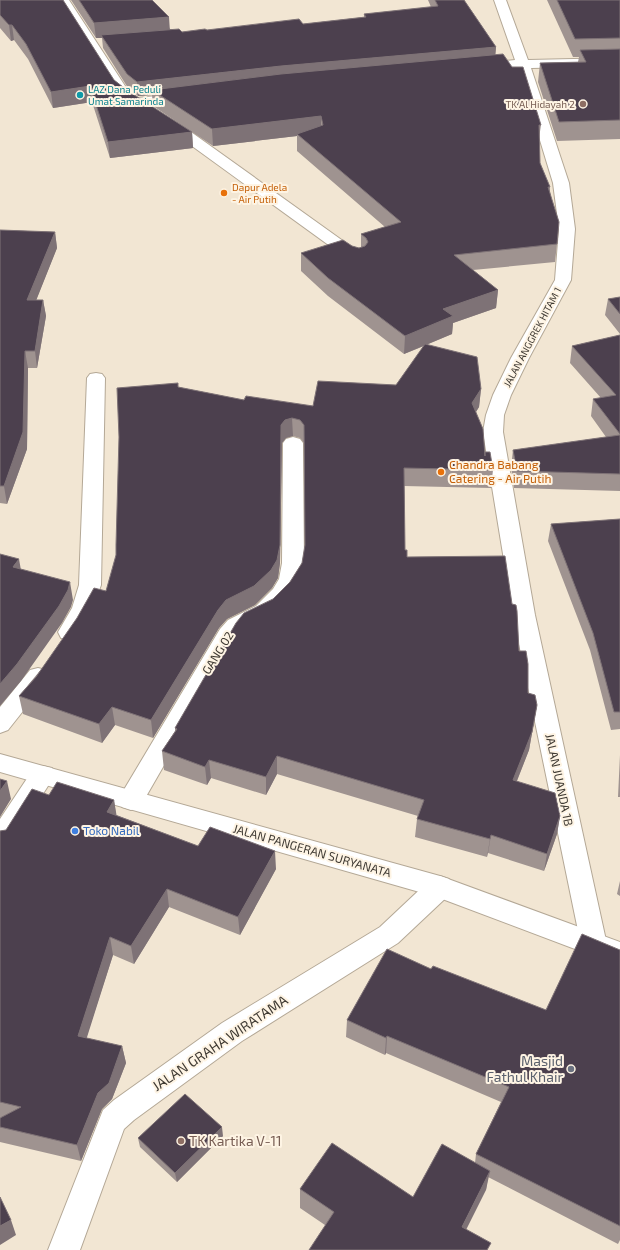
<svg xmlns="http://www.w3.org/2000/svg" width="620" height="1250" viewBox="0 0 620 1250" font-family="'Exo 2',sans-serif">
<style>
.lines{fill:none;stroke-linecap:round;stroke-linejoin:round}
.street-casing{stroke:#b4a896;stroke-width:2}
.primary-casing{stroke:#b4a896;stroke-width:2}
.street{fill:#fff;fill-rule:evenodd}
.primary{fill:#fff;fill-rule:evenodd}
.wall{fill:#9f9390}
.shaded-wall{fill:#7e7276}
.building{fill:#4c404e;stroke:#7e7276}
.culture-dot{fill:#0f9aa8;stroke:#fef4e4;stroke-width:1.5}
.education-dot{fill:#8d6e63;stroke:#fef4e4;stroke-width:1.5}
.food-dot{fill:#e8710a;stroke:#fef4e4;stroke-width:1.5}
.shop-dot{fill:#3f7fe0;stroke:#fef4e4;stroke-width:1.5}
.worship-dot{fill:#6b7280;stroke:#fef4e4;stroke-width:1.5}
.labels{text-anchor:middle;stroke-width:4;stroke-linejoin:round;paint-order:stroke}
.far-culture-label{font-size:10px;fill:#0d838f;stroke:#fef4e4;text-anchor:start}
.far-education-label{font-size:10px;fill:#785e54;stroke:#fef4e4;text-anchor:end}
.far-food-label{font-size:10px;fill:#c56008;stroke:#fef4e4;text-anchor:start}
.far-street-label{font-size:10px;fill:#403b34;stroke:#fef4e4}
.food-label{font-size:12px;fill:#c56008;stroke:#fef4e4;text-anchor:start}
.street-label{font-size:12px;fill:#403b34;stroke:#fef4e4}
.shop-label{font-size:12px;fill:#366cbe;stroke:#fef4e4;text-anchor:start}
.near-street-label{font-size:14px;fill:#403b34;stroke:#fef4e4}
.near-worship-label{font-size:14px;fill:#5b616d;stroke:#fef4e4;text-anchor:end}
.near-education-label{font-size:14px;fill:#785e54;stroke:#fef4e4;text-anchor:start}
</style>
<rect width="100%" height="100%" fill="#f2e6d3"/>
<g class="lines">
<g class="street-casing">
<path id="street" d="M57,0H69L127,89L138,98L183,93L188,94L190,97L188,100L135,107L130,106L117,95Z
M494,0H506L528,60L620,58V66L531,68L569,183L575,229L571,280L529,358L511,395L504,415L503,432L535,615L607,945L604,953L594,957L584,953L581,945L513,615L483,432L486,415L493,395L511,358L555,280L559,229L553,183L518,68L505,67L503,64L505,61L515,60Z
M167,119L172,120L191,132L364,256L366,259L364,262L358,264L352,262L181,138L162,126L160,123L162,120Z
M96,373L102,374L105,378L101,585C94,606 88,618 77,638L69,640L61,638L58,632L72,608L79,585L87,378L90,374Z
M293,437L300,439L303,443L304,563L301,580L289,599L272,616L244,630L236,640L140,807L131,810L122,807L119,800L122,793L220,629L228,620L256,606L273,589L279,579L282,563L283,443L286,439Z
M38,668L46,670L49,676L46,682L8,730L0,733V707L30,670Z
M43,766L52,768L55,775L9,847L0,850V819L34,768Z
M440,876L449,879L453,887L449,895L398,943L242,1041L134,1120L124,1129L80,1250H48L103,1110L114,1100L222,1023L380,927L431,879Z"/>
</g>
<g class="primary-casing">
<path id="primary" d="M0,754L440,876L620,942V966L437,897L0,772Z"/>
</g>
<use href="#street" class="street"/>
<use href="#primary" class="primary"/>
</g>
<path class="wall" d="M0,0L114,80L128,91L192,132L193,148L110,158L92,102L53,108L28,59L14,40L11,41L0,28Z
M71,0H152L170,29L182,32L303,24L364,17V14L431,7L428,0H464L496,47L495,55L541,125L539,138L540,163L550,187V191L557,244L555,262L473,270L498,290L496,308L453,323L452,334L426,345L481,389L479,407L476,412L485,453L493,470L491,488L404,486L405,550L407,557L512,604L519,651L528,693L537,705L529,750L517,781L560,816L557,834L544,871L488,853L487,857L415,837L417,819L418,816L277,774L266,795L211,778L207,785L164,770L162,751L175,731V728L273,599L290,582L302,563L305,545L304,443L300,438L293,436L286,438L282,443L280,563L278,578L272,588L255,605L227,619L219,628L153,738L115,725L102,743L23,714L19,696L106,591L178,387L244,400L313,406L396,385L424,346L404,354L328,296L301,271V253L352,246L359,248L361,247V234L385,227L297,151V136L213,146L153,106L152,95L138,96L128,88L103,48L102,38H96Z
M547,0H620V139L557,141L538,82L540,63L578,62L579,57H573Z
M0,230L55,232L57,248L36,300H43L46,316L37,368H28L27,449L7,504L0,503Z
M620,297V334L605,315L608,299Z
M620,335V491L514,488L511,467L513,450L606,437L591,416L593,399L601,398L570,363L572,346Z
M620,519V729L611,730L590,650L548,541L551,524Z
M620,755V797H618Z
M49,795L114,800L116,815L198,846L276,869L240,935L169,907L134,964L113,955L86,1038L122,1046L126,1063L112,1099L102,1109L81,1161L0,1142V1118L1,1117H0V831L6,830Z
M620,881V896L617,894Z
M620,950V1240L618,1244L488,1177L486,1190L325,1225L300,1208V1189L413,1197L475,1163L476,1154L501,1102L386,1053L385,1055L346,1037L347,1020L431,969L546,1010Z
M223,1136L177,1182L140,1147L138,1138Z"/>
<path class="shaded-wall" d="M169,17L170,32L101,35L102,38H96L94,23Z
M9,25H12L14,40L11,41Z
M496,47L495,60L152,90V95L138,96L137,82L281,66Z
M90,86L92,102L53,108L51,92Z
M321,116V133L297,134V136L213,146L212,129Z
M192,132L193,148L110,158L108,142Z
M55,232L57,248L30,316L27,300Z
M498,290L496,308L453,323L452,334L404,354L405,336L443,309Z
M43,300L46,316L37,368L35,351Z
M25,351L28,368L27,449L7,504L4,486Z
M481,389L479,407L470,421L472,403Z
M292,418L293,436L286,438L282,443L280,563L278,578L272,588L255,605L227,619L219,628L153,738L151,720L218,610L226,600L281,425L285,420Z
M19,559L22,576L13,567Z
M70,582L73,600L71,607L62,623L21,681L0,706V684Z
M537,705L529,750L510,798L513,780Z
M112,707L115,725L102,743L99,724Z
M277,756V774L266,795V777Z
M209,760L211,778L207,785L205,767Z
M7,781L11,799L0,817V791Z
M114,800L117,818L107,812Z
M560,816L557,834L544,871L547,854Z
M491,835L488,853L487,857L490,839Z
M275,851L276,869L240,935L238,917Z
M167,889L169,907L134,964L131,946Z
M110,937L113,955L82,1053L78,1036Z
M387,1036L386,1053L385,1055L386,1038Z
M122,1046L126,1063L112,1099L102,1109L81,1161L77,1145L98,1093Z
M222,1127L223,1136L177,1182L175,1173Z
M490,1171L486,1190L458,1246L462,1227Z
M11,1220L16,1235L0,1245V1226Z"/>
<path class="building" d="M0,0H63L114,80L128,91L192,132L108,142L90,86L51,92L26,44L12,25H9L0,15Z
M79,0H152L169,17L94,23Z
M435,0H464L496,47L281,66L137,82L127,74L101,35L179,29L182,32L205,29L207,30L299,19L303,24L366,17L364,14L438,6Z
M557,0H620V38L575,39Z
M620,49V120L559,122L540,63L586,62L580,50Z
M503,54L512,67H523L541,125H539L540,163L550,187H548L559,222L557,244L454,255L498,290L443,309L453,316L405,336L328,278L301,253L343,240L352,246L359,248L365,246L368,242L366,238L361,234L401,222L297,134L323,125L321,116L212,129L152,90L281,74Z
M0,230L55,232L27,300H43L35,351H25L23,432L4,486H0Z
M620,297V314L608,299Z
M620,335V434L593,399L616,395L572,346Z
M425,344L477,357L481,389L472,403L483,429L485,456V452H490L493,470L404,468L405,550H407V557L505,556L512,604L516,605L517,611L519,651H526L528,664V693L535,695L537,705L532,732L513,780L555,793L560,816L547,854L491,835L490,839L417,819L424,800L277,756L266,777L209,760L205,767L162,751L177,729L175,728L236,623L244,613L273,599L290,582L302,563L305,545L304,425L300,420L292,418L285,420L281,425L280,545L277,560L271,570L254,586L226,600L218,610L151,720L112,707L99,724L19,696L36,677L77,618L94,588L106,591L116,555V545L119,437L117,388L178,383V387L244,400L246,396L313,406L318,381L396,385Z
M620,435V474L517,471L513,450Z
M620,519V712H614L593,633L551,524Z
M0,554L19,559L13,567L70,582L68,590L59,606L17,664L0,684Z
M0,779L7,781L0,791Z
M57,782L114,800L107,812L198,846L210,827L275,851L238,917L167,889L131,946L110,937L78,1036L122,1046L109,1083L98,1093L77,1145L0,1127V1118L21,1107L0,1102V831L6,830L32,789L49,795Z
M582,934L620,950V1226L476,1154L509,1087L387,1036L386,1038L347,1020L387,949L431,969L433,966L546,1010Z
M185,1094L222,1127L175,1173L138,1138Z
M332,1143L413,1197L442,1144L490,1171L462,1227L491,1243L487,1250H309L334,1212L300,1189Z
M0,1197L11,1220L0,1226Z"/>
<circle class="culture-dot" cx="80" cy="95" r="4"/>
<g class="education-dot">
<circle cx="583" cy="104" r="4"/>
<circle cx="181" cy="1141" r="4"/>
</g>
<g class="food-dot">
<circle cx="224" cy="193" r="4"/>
<circle cx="441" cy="472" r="4"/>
</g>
<circle class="shop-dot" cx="75" cy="831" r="4"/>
<circle class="worship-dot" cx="571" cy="1069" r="4"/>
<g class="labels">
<g class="far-culture-label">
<text x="88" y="93">LAZ Dana Peduli<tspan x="88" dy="12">Umat Samarinda</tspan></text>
</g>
<g class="far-education-label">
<text x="575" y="108">TK Al Hidayah 2</text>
</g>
<g class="far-food-label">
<text x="232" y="191">Dapur Adela<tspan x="232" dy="12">- Air Putih</tspan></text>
</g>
<g class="far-street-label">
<text transform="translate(532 337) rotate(-62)" y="4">JALAN ANGGREK HITAM 1</text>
</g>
<g class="food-label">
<text x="449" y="469">Chandra Babang<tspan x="449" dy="14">Catering - Air Putih</tspan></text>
</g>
<g class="street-label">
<text transform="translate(218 653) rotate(-58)" y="4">GANG 02</text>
<text transform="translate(559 780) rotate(78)" y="4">JALAN JUANDA 1B</text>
<text transform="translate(312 851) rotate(16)" y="4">JALAN PANGERAN SURYANATA</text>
</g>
<g class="shop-label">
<text x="83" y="835">Toko Nabil</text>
</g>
<g class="near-street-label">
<text transform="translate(220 1043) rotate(-34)" y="5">JALAN GRAHA WIRATAMA</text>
</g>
<g class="near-worship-label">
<text x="563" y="1066">Masjid<tspan x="563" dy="16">Fathul Khair</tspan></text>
</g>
<g class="near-education-label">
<text x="189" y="1146">TK Kartika V-11</text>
</g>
</g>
</svg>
